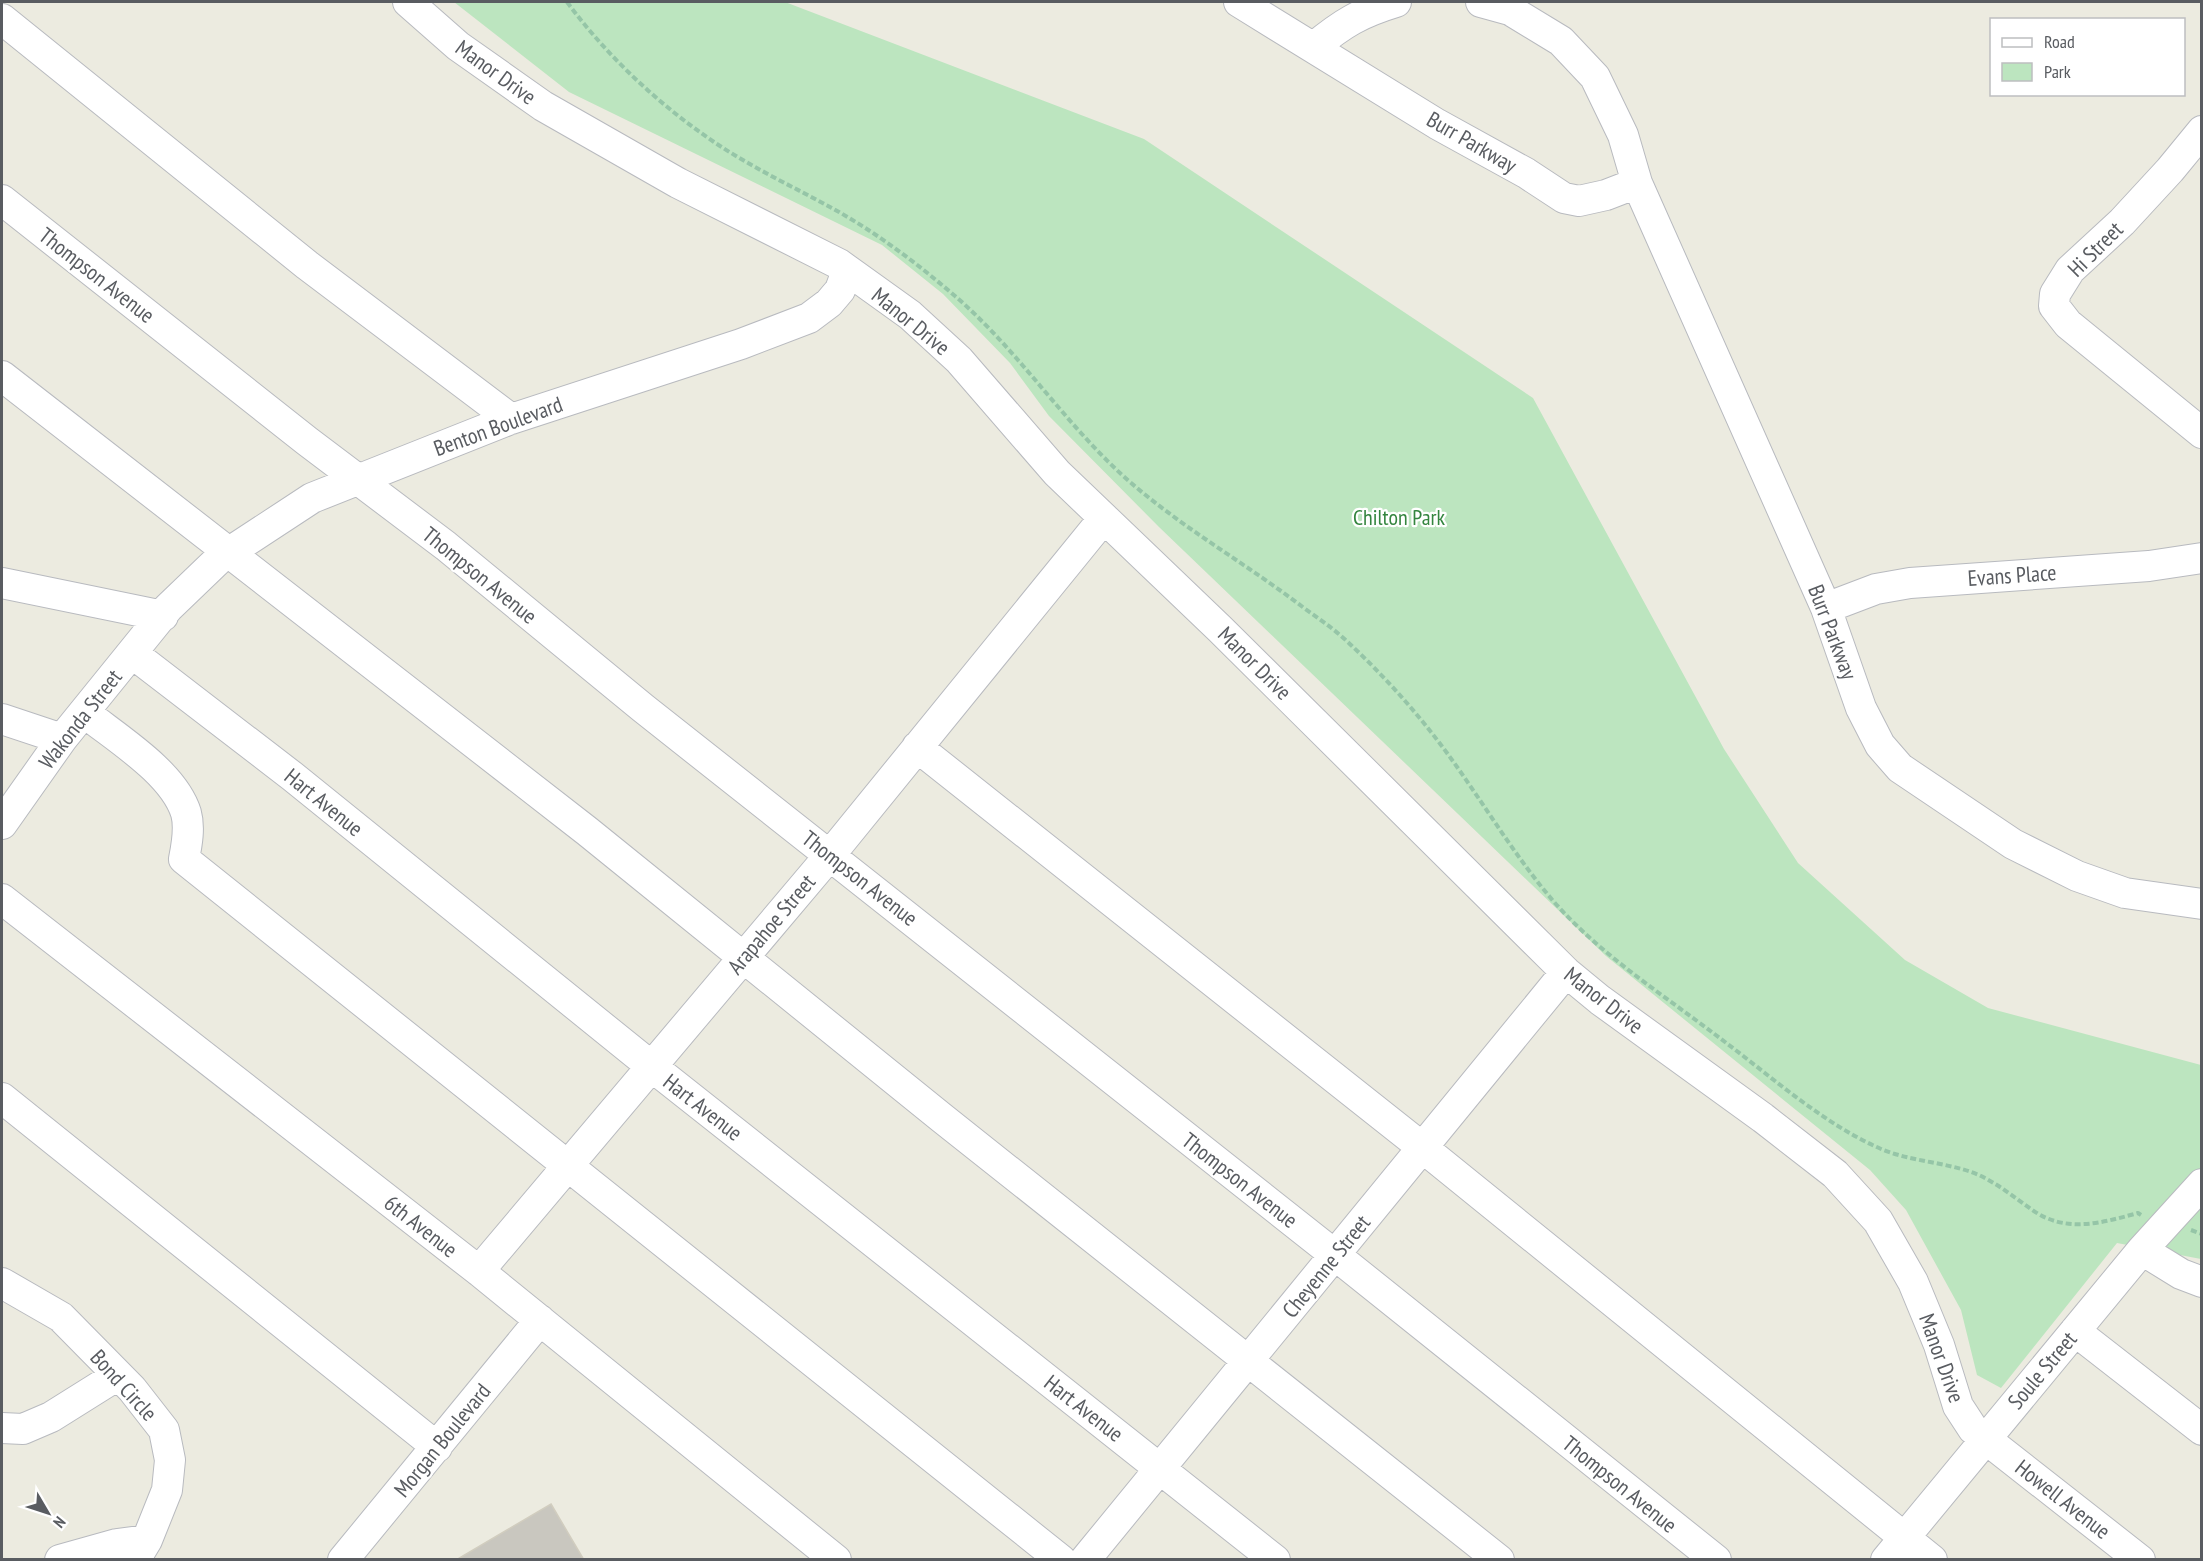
<svg xmlns="http://www.w3.org/2000/svg" width="2203" height="1561" viewBox="0 0 2203 1561" font-family="'PT Sans Narrow',sans-serif">
<style>
.green{fill:#bce5bf}
.building{fill:#c9c7bf;stroke:#d1cdbf;stroke-width:1.5}
.lines{fill:none;stroke-linecap:round;stroke-linejoin:round}
.minor-casing{stroke:#b8babf;stroke-width:32}
.path{stroke:#95c5a7;stroke-width:4;stroke-dasharray:6 3;stroke-linecap:butt}
.minor{stroke:#fff;stroke-width:30}
.labels{text-anchor:middle;stroke-width:4.5;stroke-linejoin:round;paint-order:stroke}
.street-label{font-size:22px;fill:#595c61;stroke:#fff}
.park-label{font-size:22px;fill:#34853f;stroke:#fff}
</style>
<rect width="100%" height="100%" fill="#ecebe0"/>
<path class="green" d="M454,2H785L1144,139L1533,398L1724,749L1798,863L1905,960L1988,1008L2201,1065V1259L2117,1243L2001,1388L1977,1375L1961,1310L1906,1210L1870,1170L1606,956L1159,527L1049,416L1010,363L943,294L882,245L569,92Z"/>
<path class="building" d="M551,1504L584,1560H456Z"/>
<g class="lines">
<g class="minor-casing">
<path id="minor" d="M408,2L458,46L543,106L678,183L839,264L910,315L959,360L1057,473L1220,629L1566,972L1600,1000L1763,1118L1835,1174L1878,1221L1913,1282L1939,1345L1958,1406L1973,1429L2140,1560
M1239,2L1437,124L1526,173L1564,198L1579,201L1606,195L1637,183
M1481,2L1510,10L1561,41L1595,77L1623,135L1637,183L1826,608L1861,708L1880,745L1900,768L2013,844L2077,876L2125,893L2202,904
M2,19L307,265L511,419
M1314,47C1343,23 1360,13 1396,2
M2202,131L2170,170L2122,222L2070,270L2055,294L2054,306L2068,324L2202,433
M2,200L307,441L446,546L643,708L1335,1255L1716,1560
M2,376L587,831L942,1118L1499,1560
M2,583L163,616
M1826,608L1876,589L1910,583L2149,566L2202,558
M132,653L292,776L651,1066L1275,1560
M84,712C116,738 173,772 186,813C190,827 187,844 184,859L1061,1560
M2,719L62,739
M917,747L1423,1148L1932,1560
M2,824L62,739L168,608L219,559L312,498L511,419L741,344L809,318L829,303L840,290L847,271
M2,899L479,1271L836,1560
M2,1098L437,1447
M2142,1250L2181,1274L2202,1282
M479,1271L830,855L1104,518
M2,1283L61,1317L132,1389L164,1430L170,1460L167,1490L147,1540L135,1560
M2075,1331L2202,1430
M2,1428L23,1429L51,1417L118,1375
M60,1560L117,1544L147,1540
M343,1560L540,1320
M1085,1560L1566,972
M1886,1560L2142,1250L2202,1184"/>
</g>
<path class="path" d="M567,2C607,56 658,104 714,142C754,169 798,189 839,212C881,236 919,265 955,296C1020,352 1066,426 1130,482C1184,529 1248,565 1304,608C1321,620 1338,632 1352,646C1387,679 1419,715 1447,753C1483,802 1515,857 1555,903C1602,956 1665,996 1721,1039C1772,1077 1822,1123 1881,1149C1912,1162 1948,1162 1979,1175C1998,1184 2014,1197 2031,1209C2065,1234 2101,1223 2138,1213L2141,1215
M2191,1230L2202,1234"/>
<use href="#minor" class="minor"/>
</g>
<g class="labels">
<g class="street-label">
<text transform="translate(496 72) rotate(36)" y="8">Manor Drive</text>
<text transform="translate(1472 142) rotate(30)" y="8">Burr Parkway</text>
<text transform="translate(2095 249) rotate(-45)" y="8">Hi Street</text>
<text transform="translate(97 275) rotate(38)" y="8">Thompson Avenue</text>
<text transform="translate(911 321) rotate(39)" y="8">Manor Drive</text>
<text transform="translate(498 426) rotate(-20)" y="8">Benton Boulevard</text>
<text transform="translate(480 575) rotate(39)" y="8">Thompson Avenue</text>
<text transform="translate(2012 575) rotate(-4)" y="8">Evans Place</text>
<text transform="translate(1833 632) rotate(69)" y="8">Burr Parkway</text>
<text transform="translate(1255 663) rotate(45)" y="8">Manor Drive</text>
<text transform="translate(80 719) rotate(-52)" y="8">Wakonda Street</text>
<text transform="translate(324 802) rotate(39)" y="8">Hart Avenue</text>
<text transform="translate(860 878) rotate(38)" y="8">Thompson Avenue</text>
<text transform="translate(771 924) rotate(-50)" y="8">Arapahoe Street</text>
<text transform="translate(1604 1000) rotate(38)" y="8">Manor Drive</text>
<text transform="translate(703 1107) rotate(38)" y="8">Hart Avenue</text>
<text transform="translate(1240 1180) rotate(38)" y="8">Thompson Avenue</text>
<text transform="translate(421 1226) rotate(38)" y="8">6th Avenue</text>
<text transform="translate(1326 1266) rotate(-51)" y="8">Cheyenne Street</text>
<text transform="translate(1942 1358) rotate(70)" y="8">Manor Drive</text>
<text transform="translate(2042 1370) rotate(-50)" y="8">Soule Street</text>
<text transform="translate(124 1385) rotate(48)" y="8">Bond Circle</text>
<text transform="translate(1084 1408) rotate(38)" y="8">Hart Avenue</text>
<text transform="translate(442 1440) rotate(-51)" y="8">Morgan Boulevard</text>
<text transform="translate(1620 1484) rotate(39)" y="8">Thompson Avenue</text>
<text transform="translate(2063 1499) rotate(38)" y="8">Howell Avenue</text>
</g>
<g class="park-label">
<text x="1399" y="525">Chilton Park</text>
</g>
</g>
<rect width="2203" height="1561" fill="none" stroke="#595c61" stroke-width="6"/>
<rect x="1990" y="18" width="195" height="78" fill="#ffffff" stroke="#bdbec0" stroke-width="1.5"/>
<rect x="2002" y="38" width="30" height="9" fill="#ffffff" stroke="#bdbec0" stroke-width="1.5"/>
<text x="2044" y="48" font-size="18" fill="#595c61">Road</text>
<rect x="2002" y="63" width="30" height="18" fill="#bce5bf" stroke="#bdbec0" stroke-width="1.5"/>
<text x="2044" y="78" font-size="18" fill="#595c61">Park</text>
<g transform="translate(48 1513) rotate(129)" stroke="#ffffff" stroke-width="4.5" paint-order="stroke">
<path d="M0-4.5L10 22L0 15L-10 22Z" fill="#595c61"/>
<text y="-9" font-size="16" font-weight="bold" text-anchor="middle" fill="#595c61">N</text>
</g>
</svg>
